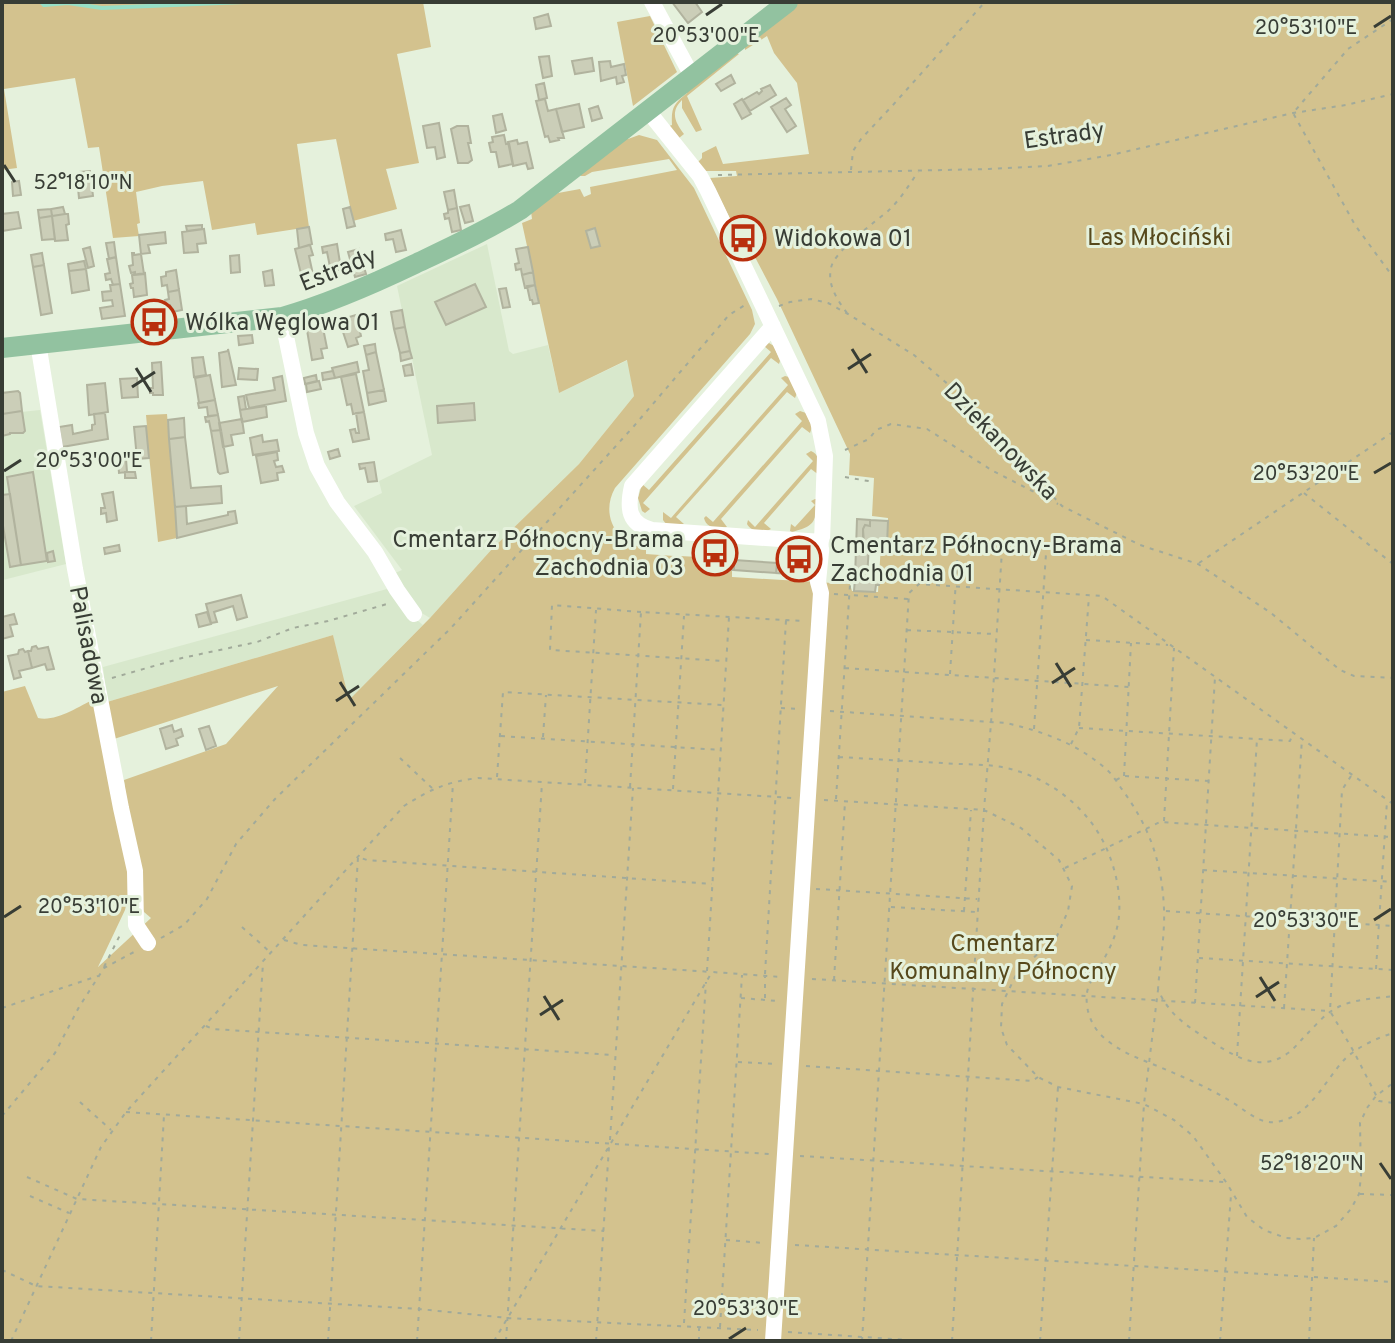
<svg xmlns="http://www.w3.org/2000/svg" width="1395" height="1343" viewBox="0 0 1395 1343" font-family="Overpass,sans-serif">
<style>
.built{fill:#d8e8cc}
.green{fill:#d3c28e}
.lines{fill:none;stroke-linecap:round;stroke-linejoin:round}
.stream{stroke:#97dfc6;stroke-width:4}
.building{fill:#cbceb8;stroke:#b1b39e;stroke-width:2}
.path{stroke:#a1aa9a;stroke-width:2;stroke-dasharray:4 6;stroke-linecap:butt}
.minor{stroke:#fff;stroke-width:16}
.major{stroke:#92c2a0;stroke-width:20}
.ticks{fill:none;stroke:#383d35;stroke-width:3}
.labels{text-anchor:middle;stroke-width:6;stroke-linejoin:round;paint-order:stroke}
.street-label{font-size:24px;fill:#383d35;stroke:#e5f1dc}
.park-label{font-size:24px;fill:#57491c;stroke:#e5f1dc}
.poi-label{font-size:24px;fill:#383d35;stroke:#e5f1dc;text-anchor:start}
.ticks-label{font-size:20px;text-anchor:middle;fill:#383d35;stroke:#e5f1dc;stroke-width:6;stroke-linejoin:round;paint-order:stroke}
</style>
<rect width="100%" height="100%" fill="#e5f1dc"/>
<path class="built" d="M487,244L509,351L513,354L548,345L559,393L628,360L634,396L579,464L492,549L430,618L420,612L393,574L402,570L354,506L382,493L379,481L432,455L397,286Z
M40,410L66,564L3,580L2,414Z
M387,589L408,613L423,625L348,701L333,635L107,702L103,667Z"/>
<path class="green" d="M2,2H423L431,47L397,54L419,163L386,169L397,209L353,221L336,139L297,144L309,227L257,235L255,223L212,230L203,181L162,186L136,192L140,223L137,224L139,236L113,238L99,147L88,148L75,78L4,89L17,168L2,170Z
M799,2H1393V1341H2V692L25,686L38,718C56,722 78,707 94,699L131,882L125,910L98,967L151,918L144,912L138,898L124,780L226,744L278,686L114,739L107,702L333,635L349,700L430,618L492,549L579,464L634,396L627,360L559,393L522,223L532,219L531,211L558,193L580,189L584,197L591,194L590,187L677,170L669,159L592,172L585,176H581L580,175L626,136L628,139L639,135L657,140L694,188L752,310L755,324L750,334L615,488C600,515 616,544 646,548V554L674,556V566H679L680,556L716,558V571H732V577L850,584L852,591L878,592L881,545H886L888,518L872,516L874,478L849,475L850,454L777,299L736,221L732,223L710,178L737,176L736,171H704L698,162L702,158V153L716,146L723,164L809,154L797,83L774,53L767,36L745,50V43Z
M650,16L677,72L633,106L617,22Z
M736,53L739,54L687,96L702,130L696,132L682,108V100C670,112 675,122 684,134L679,138L669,126L672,125C671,107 674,104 687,93L686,90Z
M769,343L774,346L780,361L779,364L771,358L643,503L650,509L645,513L642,511L638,498L642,484L649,490L771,352L764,346Z
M785,376L789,377L797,393L795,398L787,392L676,517L684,524H666L663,520V512L671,518L788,385L781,378Z
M800,411L806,413L812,427L810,433L802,427L721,519L727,527C718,530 706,528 704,518L706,516L713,522L802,421L795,414Z
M167,414L177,538L158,542L146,426H147L146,415Z
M811,451C821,455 819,466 819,475L811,469L764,523L771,529C764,533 751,532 747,524L748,520L755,527L813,461L806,454Z
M815,499H817C816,522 815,526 792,532L790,531L791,524L795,527L815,505L811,501Z"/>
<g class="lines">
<path class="stream" d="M41,2L44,5L68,3L102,8L244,2"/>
</g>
<path class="building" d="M672,2H695L702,12L688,23Z
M548,14L551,26L536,29L534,18Z
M549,56L552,76L543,78L539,57Z
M592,58L594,71L575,74L572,61Z
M610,61L611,67L624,64L626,75L622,76L624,82L617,84L616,77L601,81L599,62Z
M731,75L735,83L721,91L716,84Z
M544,83L547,98L539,100L536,85Z
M770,85L776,95L750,111L743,100L757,92L759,94L762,91L761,89Z
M786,98L791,105L785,109L796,126L787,132L771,107Z
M545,99L548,111L556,109L564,138H558L559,140L550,142L548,136L545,137L536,101Z
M742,99L751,114L742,119L734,104Z
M579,104L584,127L562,132L556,109Z
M598,106L602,118L592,121L589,109Z
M502,114L506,130L496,133L493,116Z
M439,123L445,157L437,159L435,147L427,148L423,126Z
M457,126H468L471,143H468L472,160L468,163H458L451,129Z
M504,135L506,144L509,143L513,164L499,167L496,152H491L489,143L493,142L492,137Z
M517,140L518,144L527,142L533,168L528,169L526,163L513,166L508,142Z
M90,171L93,196L79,198L78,188H82L80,172Z
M19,181L21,195L13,196L12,182Z
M454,190L457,208L448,210L444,192Z
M469,205L473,221L465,223L460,207Z
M63,207L65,214L52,216L51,209Z
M350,207L355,226L347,228L343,209Z
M457,208L461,230L452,232L449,218L445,219L444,214L448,213V210Z
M51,209L52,216L39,218L38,210Z
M18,212L21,228L2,231V214Z
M65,214H68L69,224L66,225L68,240L55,241L52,216Z
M52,216L55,239L42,240L39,218Z
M202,225V229L187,231L186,226Z
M309,227L312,244L299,248L297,229Z
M595,228L600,246L591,248L586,231Z
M204,229L206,243L197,244L198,252L184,253L182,232Z
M401,230L406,250L396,252L393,239L386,240L385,234Z
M165,232L166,243L148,245L150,253L141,254L139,235Z
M114,242L116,257L109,259L106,243Z
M337,244L341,269L331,272L327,252L323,253L322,247Z
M310,245L313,255L309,256L314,279L303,282L295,249Z
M90,247L94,266L88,268L83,249Z
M528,247L533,272L522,275L521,269L516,270L515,264L519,263L516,249Z
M359,249L366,274L355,277L348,252Z
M42,253L44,265L33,267L31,255Z
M132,253H134V255L141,254L144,274L135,275V272L131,273L129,266L133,265Z
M239,255L240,272L231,273L230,256Z
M116,257L120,284L113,285L111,279L106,280L105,274L110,273L107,259Z
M84,261L86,269L69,271L68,264Z
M44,265L52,313L41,315L33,267Z
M86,269L89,290L72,293L69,271Z
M176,270L179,290L168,292L167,285L162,286L161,277L166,276V272Z
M272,270L274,285L265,286L263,272Z
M533,272L535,285L525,288L522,275Z
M145,273L147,295L134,297L133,288H131L130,284L133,283L132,275Z
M120,284L125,316L102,319L100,308L113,306L112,300L103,301L102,292L111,291L110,285Z
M475,284L486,307L446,325L435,302Z
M535,285L539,303L533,304L532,300H530L527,286Z
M506,288L510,307L503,308L499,289Z
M179,290L182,310L172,312L170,305H166L165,300L169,299L168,292Z
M402,310L405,327L394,329L391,312Z
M356,315L361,336L356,338L358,344L348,347L339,320Z
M405,327L410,351L400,353L394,329Z
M323,328L327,348L321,349L323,358L312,360L307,330Z
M252,335L253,343L239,345L238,336Z
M375,344L376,352L366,355L364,346Z
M228,349L236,385L222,387L219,353L228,351Z
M410,351L412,358L401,361L400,353Z
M376,352L384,390L367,393L363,371L369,370L366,355Z
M203,357L206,375L194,377L192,358Z
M161,362L163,395H153V393H150V388H153L152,363Z
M357,362L359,372L335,378L332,368Z
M411,364L413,375L405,376L403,366Z
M239,368L258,369L257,380L238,379Z
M333,371L335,378L323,380L322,373Z
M356,374L364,412L353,414L351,404L347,405L341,377Z
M210,375L215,400L199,403L195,378Z
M316,375L317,381L305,384L304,378Z
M282,376L286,401L249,408L246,395L275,390L273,378Z
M137,378L138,397L122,398L120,379Z
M319,381L321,389L307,392L306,384Z
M105,383L108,412L89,415L87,385Z
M384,390L386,401L369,405L367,393Z
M18,391L20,393L22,411L2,414V393Z
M244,396L246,409L240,410L238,397Z
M215,400L218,415L208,416L207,407L199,408L198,403Z
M474,403L475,420L438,423L437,406Z
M266,406L267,417L242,422L240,410Z
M22,411L25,431L23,433H10V434L2,436V414Z
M364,412L369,439L353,442L350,430L355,429L356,433H359L356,413Z
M105,413L108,439L62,447L59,427L72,425L73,434L92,430V425L95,424L94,414Z
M218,415L221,430L211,431L209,421L206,422L205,417Z
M184,418L185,437L169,439L168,420Z
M242,419L244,433L231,435L233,445L223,447L219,423Z
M146,426L149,458L137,459L134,427Z
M221,430L228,472L220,474L218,472L211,431Z
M262,435L263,442L277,440L279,451L253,455L250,438Z
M185,437L191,488L221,486L222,503L175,507L169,439Z
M338,449L340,456L330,459L328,452Z
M277,452L278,460L274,461L276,467L282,466L284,472L277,473L278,480L261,483L256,456Z
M126,459L127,472L119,473L118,460Z
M374,462L377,481L368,482L365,468L360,469L359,464Z
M33,472L47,561L21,565L7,477Z
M125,472H135L136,478H125Z
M113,492L117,520L107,522L106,513L101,514V508H105L102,494Z
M10,494L21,565L10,567L2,520V495Z
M186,506L187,524L228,515V512L235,511L237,523L177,538L175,507Z
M857,519L870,520V526L865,525L863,529V541L864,544H869L867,579L855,578Z
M870,520L888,521L887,545L864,544L863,529L865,525L870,526Z
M119,545L120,551L105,554L104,548Z
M53,551L55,561L48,562L47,553Z
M717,559L734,560V570L716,569Z
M734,560L777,563L776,573L734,570Z
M777,563L805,565L804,575L776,573Z
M855,578L879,580V585H876L875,592L854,591Z
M241,595L247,617L237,620L233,606L214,612L217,622L211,623L206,604Z
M207,612L211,624L199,627L196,615Z
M14,614L17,624L10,625L13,636L2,639V617Z
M36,646L38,649L48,647L54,669L47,670L45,664L32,668L28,651H31L32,647Z
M23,649L25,652L28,651L32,668L19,671L21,677L14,679L8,656L18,654L19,650Z
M172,725L174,732L181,729L183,736L176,739L178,745L166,749L160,729Z
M209,726L216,746L206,750L199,729Z"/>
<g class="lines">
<path class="path" d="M1393,19L1348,49L1293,113L1355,225L1393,277
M851,170L853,151L861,139L893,105L985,2
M718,175L989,169L1048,166L1111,155L1293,113L1346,105L1393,94
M779,306L790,302L811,299L828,303L848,314L914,355L950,386L1062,506L1140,545L1198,564L1271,613L1340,670L1354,676L1393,678
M847,313C838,301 827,285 831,268C834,251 874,223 888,211C900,200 909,185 918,172
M845,450L869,439L876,430L891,424L927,429L993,471L1058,504
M845,477L874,482
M1304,493L1393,564
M1199,563L1393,432
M834,594L908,599
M641,612L552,605L550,650L725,661
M907,630L995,634
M1086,640L1168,645
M845,668L1129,687
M950,674L958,548
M112,678L182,658L257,642L293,628L328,621L387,604
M781,708L800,709
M830,711L1006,723C1042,731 1078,744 1106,769C1112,774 1117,782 1121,788C1149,826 1162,861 1164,909C1165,935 1160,963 1158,989C1167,1012 1184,1024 1204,1037C1230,1053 1258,1075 1288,1053C1295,1048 1300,1041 1306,1035C1314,1027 1323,1016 1333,1010C1350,999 1373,999 1393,996
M1079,728L1290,741L1293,733
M1034,729L1046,554
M501,736L721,750
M543,737L546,695
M1071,744L1079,728L1089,596
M839,757C873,759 907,761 942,763C965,765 992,763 1014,770C1053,781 1087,808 1105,845C1115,867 1121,891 1119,916C1117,937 1107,954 1097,971C1093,978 1088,985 1087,993C1086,999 1087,1006 1088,1011C1091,1023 1098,1034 1108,1041C1124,1054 1143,1060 1162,1068C1188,1079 1214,1090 1238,1106C1251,1115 1264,1126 1281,1121C1312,1113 1325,1080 1345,1059C1357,1047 1377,1038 1393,1033
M400,758L432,788
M1124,776L1131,643
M1351,776L1342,790L1330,1011L1354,1052L1379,1101L1393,1103
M497,777L503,692L722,705
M1116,780L1124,776L1209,781
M585,783L596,610
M630,787L641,612L803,621
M673,789L684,616
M836,799L850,584L840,573
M824,800L984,810L1021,828L1059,860L1072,886L1068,911L1057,936L1017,973L1002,1004L1001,1028L1007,1045L1038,1077L1058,1087L1144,1104L1174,1120L1193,1136L1226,1182L1247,1217L1264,1230L1286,1238L1300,1239L1314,1238L1336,1226L1351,1209L1359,1194L1361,1176L1360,1123L1367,1108L1376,1096L1393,1083
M1164,821L1174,648
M1065,868L1160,822L1393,837
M1203,870L1393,882
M816,889L977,899
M891,907L977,912
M964,911L971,810
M1166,911L1393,926
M242,927L270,952
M161,938L184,925L207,899L236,844L275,799L451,628L634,426L729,315L745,305
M284,940L302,945L712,972
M1199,958L1393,970
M104,967L121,933
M1376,969L1387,801
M707,971L729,617
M765,974L786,620
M812,979L1330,1011
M834,980L845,802
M741,998L778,1001
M765,998V977
M1195,1003L1215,677
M2,1008L98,976
M1284,1008L1302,739
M206,1026L213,1029L614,1055
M1237,1056L1257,739
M738,1062L775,1064
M806,1066L1032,1081L1038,1077
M80,1102L111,1130
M126,1112L769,1154
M2,1116L55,1053L79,1007L104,968L134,952
M610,1140L633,788
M800,1156L1225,1182
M27,1177L77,1199L604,1231
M1360,1194L1393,1195
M30,1196L69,1213
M726,1240L764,1243
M795,1245L1393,1282
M2,1270L36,1286L419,1309L508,1318L758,1330
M684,1323L706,982
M720,1327L742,975
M788,1332L923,1341
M11,1341L101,1147L126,1112L404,806C431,789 446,782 478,778L793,798
M151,1341L164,1115
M239,1341L263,963
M328,1341L358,857L367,860L712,884
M417,1341L453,783
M494,1341L712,972L782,977
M506,1341L542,783
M596,1341L609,1147
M699,1341V1327
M862,1341L909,593L919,584L1102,596L1393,804
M952,1341L984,810L991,723L1002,550
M1040,1341L1058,1087
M1129,1341L1144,1104L1158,990
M1220,1341L1231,1195
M1309,1341L1314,1238"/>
<path class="minor" d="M652,2L692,76
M648,111L700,176L708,191L818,421L825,456L822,542L652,530C628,524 627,508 632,486L773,326
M282,317L306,433L317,466L337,502L375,552L397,590L414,614
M38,343L75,569L121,808L135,871L136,925L148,943
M773,1341L821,593L818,582L822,542"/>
<path class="major" d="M2,348L282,317C328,304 371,285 415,264C451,247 486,231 520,210L788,2"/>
</g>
<path class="ticks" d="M706,15L722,4M1374,27L1391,16M4,165L15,182M852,349L867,373M136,368L151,392M848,369L871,354M132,387L155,372M4,471L21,460M1374,473L1391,463M1056,663L1071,687M340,682L355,706M1052,683L1075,668M336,701L359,686M4,917L21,906M1374,920L1391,909M1260,977L1275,1001M544,996L559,1020M1256,997L1279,982M540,1015L563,1000M1380,1163L1391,1179M729,1339L746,1328"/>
<defs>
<g id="bus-ring" transform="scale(2.3)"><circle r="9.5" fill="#e5f1dc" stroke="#b92f0d" stroke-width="1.5"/><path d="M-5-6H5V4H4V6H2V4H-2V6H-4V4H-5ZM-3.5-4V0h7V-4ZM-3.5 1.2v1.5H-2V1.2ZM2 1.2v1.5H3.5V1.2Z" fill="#b92f0d"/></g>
</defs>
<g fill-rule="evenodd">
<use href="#bus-ring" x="743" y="238"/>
<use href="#bus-ring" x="154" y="322"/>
<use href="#bus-ring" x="715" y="553"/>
<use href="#bus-ring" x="799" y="559"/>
</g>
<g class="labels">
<g class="street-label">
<text transform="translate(1064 135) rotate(-8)" y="8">Estrady</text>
<text transform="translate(338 269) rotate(-22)" y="8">Estrady</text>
<text transform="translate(1001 441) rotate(46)" y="8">Dziekanowska</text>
<text transform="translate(89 645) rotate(79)" y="8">Palisadowa</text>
</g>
<g class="park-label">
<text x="1159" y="245">Las Młociński</text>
<text x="1003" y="951">Cmentarz<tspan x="1003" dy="28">Komunalny Północny</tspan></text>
</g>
<g class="poi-label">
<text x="774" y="246">Widokowa 01</text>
<text x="185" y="330">Wólka Węglowa 01</text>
<text x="684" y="547" text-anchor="end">Cmentarz Północny-Brama<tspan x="684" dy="28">Zachodnia 03</tspan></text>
<text x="830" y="553">Cmentarz Północny-Brama<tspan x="830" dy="28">Zachodnia 01</tspan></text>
</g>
</g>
<g class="ticks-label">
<text x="1306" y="34">20°53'10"E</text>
<text x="706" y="42">20°53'00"E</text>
<text x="83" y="189">52°18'10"N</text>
<text x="89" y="467">20°53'00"E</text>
<text x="1306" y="480">20°53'20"E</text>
<text x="89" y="913">20°53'10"E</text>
<text x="1306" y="927">20°53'30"E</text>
<text x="1312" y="1170">52°18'20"N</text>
<text x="746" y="1315">20°53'30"E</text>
</g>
<rect width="1395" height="1343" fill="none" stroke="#383d35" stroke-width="8"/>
</svg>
